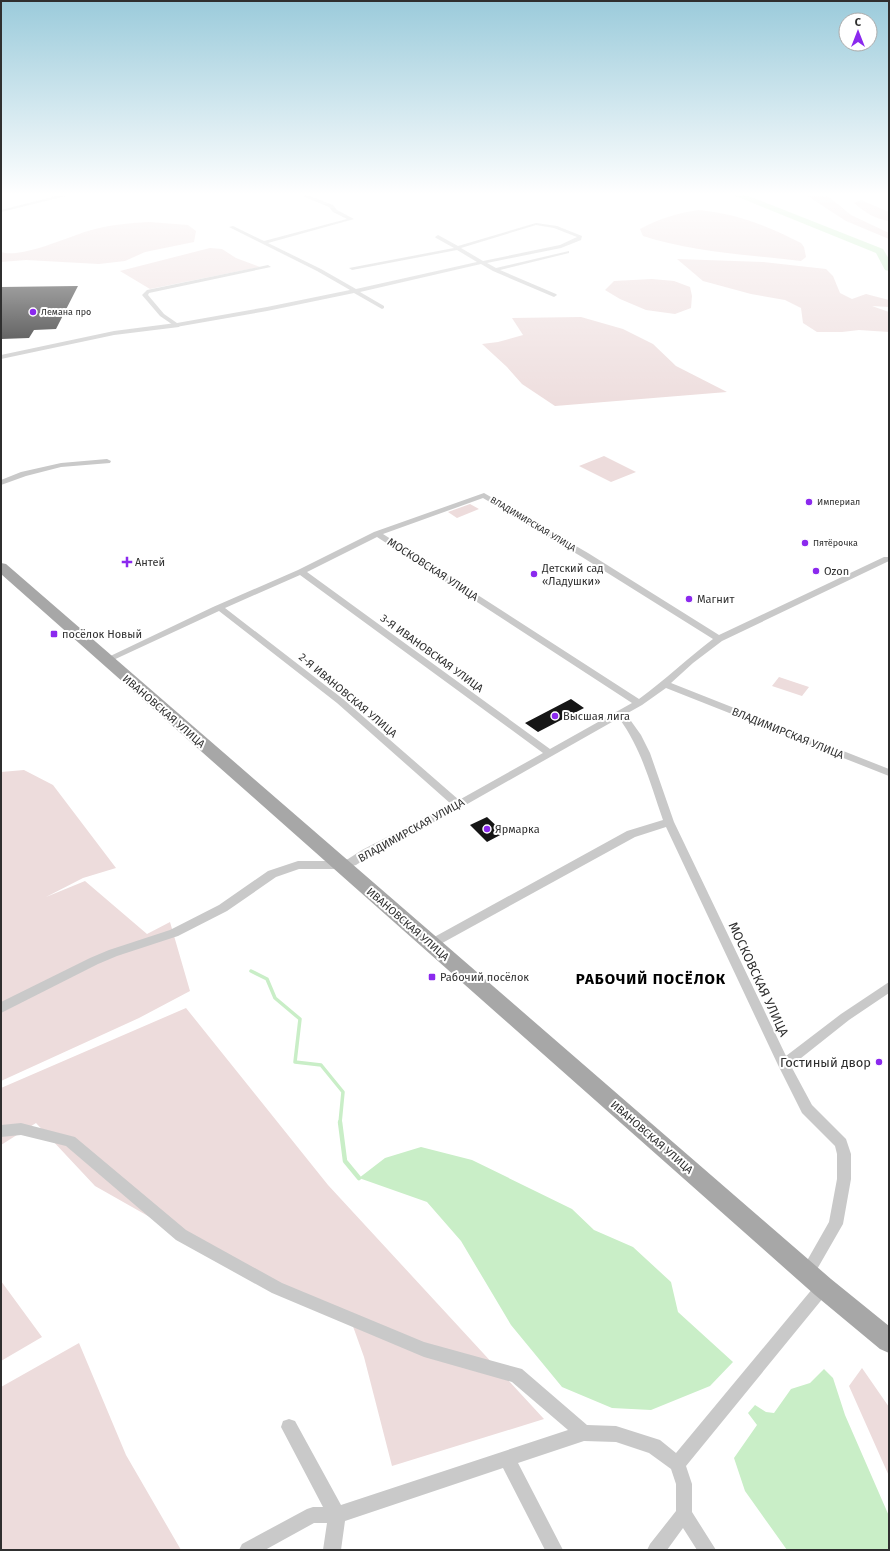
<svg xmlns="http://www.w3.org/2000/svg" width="890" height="1551" viewBox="0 0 890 1551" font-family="'Fira Sans',sans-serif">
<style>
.green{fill:#eddcdc}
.water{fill:#c9eec7}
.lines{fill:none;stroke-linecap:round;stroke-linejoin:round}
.stream-far1{stroke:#c9eec7;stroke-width:3.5}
.stream{stroke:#c9eec7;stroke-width:4.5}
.river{fill:#c9eec7;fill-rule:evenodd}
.building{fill:#161616}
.minor{fill:#c9c9c9;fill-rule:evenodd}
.tertiary{fill:#c9c9c9;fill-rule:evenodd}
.primary{fill:#a7a7a7;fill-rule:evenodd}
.poi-dot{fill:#8b29ee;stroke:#fff;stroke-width:1.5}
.labels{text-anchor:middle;stroke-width:4;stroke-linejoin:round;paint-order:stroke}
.far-poi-label{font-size:9px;fill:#2f2f2f;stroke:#fff;text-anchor:start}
.far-street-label{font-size:9px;fill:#2f2f2f;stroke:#fff}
.poi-label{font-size:11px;fill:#2f2f2f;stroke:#fff;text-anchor:start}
.street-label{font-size:11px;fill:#2f2f2f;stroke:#fff}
.near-street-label{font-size:13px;fill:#2f2f2f;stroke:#fff}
.near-poi-label{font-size:13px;fill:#2f2f2f;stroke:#fff;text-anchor:end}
.district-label{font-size:15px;font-weight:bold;letter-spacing:1px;fill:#000;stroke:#fff}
</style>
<rect width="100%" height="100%" fill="#fff"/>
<path class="green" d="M806,195L829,197L851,215L889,233V239L846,221Z
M861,200L889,212V221C875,219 864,212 854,203Z
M698,210C735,213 768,226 801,243L804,247L806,257L801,261C749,255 693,252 643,236L640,229C660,218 676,214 698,210Z
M149,222L188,225L196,231L194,242L145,252L125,261L99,264L26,260L1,262V252C20,259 68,237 88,231C107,225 129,223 149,222Z
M210,248L222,249L236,258L260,267L150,289L120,271Z
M677,259L763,262L826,269L833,276L840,293L852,299L866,294L889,300V307L872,306L889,312V332L859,330L842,332H817L803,323L801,308L785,300L751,294L703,281Z
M652,279L674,281L690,287L692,296L691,308L675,314L646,310L620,299L605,290L614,281Z
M581,317L623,329L653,344L676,366L727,392L555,406L522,384L507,367L482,344L498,342L523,335L512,318Z
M604,456L636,472L611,482L579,466Z
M470,504L479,509L457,518L448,512Z
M779,677L809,687L802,696L772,686Z
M24,770L53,785L116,868L83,878L46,897L85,881L147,934L170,922L190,991L139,1018L1,1081V772Z
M186,1008L328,1185L544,1419L392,1466L364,1357L350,1318L222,1258L95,1186L36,1123L1,1145V1088Z
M1,1281L42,1337L1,1361Z
M79,1343L126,1455L181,1550H1V1387Z
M862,1368L889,1407V1476L849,1386Z"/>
<path class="water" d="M421,1147L472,1160L572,1209L594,1230L633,1247L671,1282L678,1312L733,1362L710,1386L651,1410L612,1408L562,1387L511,1325L461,1241L427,1202L359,1178L385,1158Z
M824,1369L833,1378L845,1415L889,1516V1550H787L745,1491L734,1458L757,1425L748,1413L755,1405L766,1412L774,1413L791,1389L810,1383Z"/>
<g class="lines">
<path class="stream-far1" d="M251,971L267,979L275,998L300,1019L295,1062L321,1065L343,1092L340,1123"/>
<path class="stream" d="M340,1122L345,1161L359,1178"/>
<path class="river" d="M733,195H746L883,249L889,259V271L885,270L876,253Z"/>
</g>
<path class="building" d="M78,286L56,329L34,330L29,338L1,339V287Z
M571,699L584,708L538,732L525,723Z
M487,817L504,833L487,842L470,825Z"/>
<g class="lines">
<path class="minor" d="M60,195H70L1,212V210Z
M300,195H307L333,205L337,210L354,219L268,243L321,269L356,289L477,262L457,250L352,270L349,268L454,248L436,238L435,237L438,235L458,246L536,223L557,226L582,236L581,240L561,248L487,263L496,268L569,251V253L500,270L556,294L557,295L554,297L493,271L481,264L360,292L384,306V308L382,309L354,293L267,311L176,327L160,316L142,295L147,290L268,265L271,267L149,293L148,295L164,314L177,323L267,307L350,290L317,271L229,227L233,226L264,241L347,219L333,212L329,207ZM536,225L554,228L577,237L560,245L483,261L461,248Z
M107,459L111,461L110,463L61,467L26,476L1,485V480L21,472L61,463Z
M484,493L588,553L719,635L884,557H889V561L722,641L693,663L671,683L889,769V776L666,688L642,705L626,714L641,735L650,753L674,822L786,1056L841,1014L889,982V993L849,1020L791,1066L812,1105L846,1139L851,1154V1179L843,1224L812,1278L807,1280L802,1278L800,1273L829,1222L837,1179V1154L835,1146L802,1113L778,1065L666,827L635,837L435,947L431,948L427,947L425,944L427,941L627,831L663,820C650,783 642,750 619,718L462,807L370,856L356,865L341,869H299L276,877L227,911L178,936L117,956L98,964L1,1013V1002L90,958L109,950L170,930L219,905L268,871L298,861H341L348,859L362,850L451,804L337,703L219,611L109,662L106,663L102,660L213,607L298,570L374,532ZM483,498L582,557L713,639C688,658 665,680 639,699L383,534ZM377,537L632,703L550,749L307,572ZM300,575L543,753L459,800L343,699L225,608Z
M21,1123L75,1137L186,1230L282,1283L424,1342L522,1369L587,1425L616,1426L660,1440L676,1453L818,1282L823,1280L828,1282L830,1287L828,1292L686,1466L692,1484V1512L716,1550H697L683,1528L667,1550H647L650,1544L676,1511V1484L671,1469L649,1453L616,1442L584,1441L518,1463L563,1550H545L503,1468L345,1521L341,1550H323L327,1523H314L265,1550H239L242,1544L307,1509L313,1507H323L281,1427L283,1421L289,1419L295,1421L341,1505L568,1430L512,1382L424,1357L272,1293L176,1240L66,1146L21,1135L1,1137V1125Z"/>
<path class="tertiary" d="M176,323L180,325L179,327L114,335L1,359V355L114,331Z"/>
<path class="primary" d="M1,563L6,564L831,1279L889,1326V1353L880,1349L815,1295L1,574Z"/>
</g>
<linearGradient id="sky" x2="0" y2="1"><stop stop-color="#9bcbdb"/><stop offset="0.47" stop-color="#fff"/><stop offset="1" stop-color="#fff" stop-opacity="0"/></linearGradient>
<rect width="890" height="413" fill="url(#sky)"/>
<g class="poi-dot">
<circle cx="33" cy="312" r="4"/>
<circle cx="809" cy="502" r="4"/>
<circle cx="805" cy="543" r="4"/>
<path d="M125 556h4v4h4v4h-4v4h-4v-4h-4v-4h4z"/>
<circle cx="816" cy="571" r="4"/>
<circle cx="534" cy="574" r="4"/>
<circle cx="689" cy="599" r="4"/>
<rect x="50" y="630" width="8" height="8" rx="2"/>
<circle cx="555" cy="716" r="4"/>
<circle cx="487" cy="829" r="4"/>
<rect x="428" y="973" width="8" height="8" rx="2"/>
<circle cx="879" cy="1062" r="4"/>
</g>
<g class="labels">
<g class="far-poi-label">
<text x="41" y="315">Лемана про</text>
<text x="817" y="505">Империал</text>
<text x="813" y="546">Пятёрочка</text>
</g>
<g class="far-street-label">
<text transform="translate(533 524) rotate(31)" y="3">ВЛАДИМИРСКАЯ УЛИЦА</text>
</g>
<g class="poi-label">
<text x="135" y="566">Антей</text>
<text x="542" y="572">Детский сад<tspan x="542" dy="13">«Ладушки»</tspan></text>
<text x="824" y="575">Ozon</text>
<text x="697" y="603">Магнит</text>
<text x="62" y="638">посёлок Новый</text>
<text x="563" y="720">Высшая лига</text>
<text x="495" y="833">Ярмарка</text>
<text x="440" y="981">Рабочий посёлок</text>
</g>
<g class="street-label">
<text transform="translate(433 569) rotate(33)" y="4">МОСКОВСКАЯ УЛИЦА</text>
<text transform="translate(432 653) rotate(36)" y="4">3-Я ИВАНОВСКАЯ УЛИЦА</text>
<text transform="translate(348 695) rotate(40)" y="4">2-Я ИВАНОВСКАЯ УЛИЦА</text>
<text transform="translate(164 711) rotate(41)" y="4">ИВАНОВСКАЯ УЛИЦА</text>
<text transform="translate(788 733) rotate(22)" y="4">ВЛАДИМИРСКАЯ УЛИЦА</text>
<text transform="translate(411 830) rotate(-29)" y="4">ВЛАДИМИРСКАЯ УЛИЦА</text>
<text transform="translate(408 924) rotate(41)" y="4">ИВАНОВСКАЯ УЛИЦА</text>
<text transform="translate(652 1137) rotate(41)" y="4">ИВАНОВСКАЯ УЛИЦА</text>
</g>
<g class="near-street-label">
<text transform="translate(759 979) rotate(65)" y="5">МОСКОВСКАЯ УЛИЦА</text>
</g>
<g class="near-poi-label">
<text x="871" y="1067">Гостиный двор</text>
</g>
<g class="district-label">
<text x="651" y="984">РАБОЧИЙ ПОСЁЛОК</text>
</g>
</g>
<rect width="890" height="1551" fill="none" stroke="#2f2f2f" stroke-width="4"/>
<g transform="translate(858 32)"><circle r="19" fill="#ffffff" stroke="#acacac"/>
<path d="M0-3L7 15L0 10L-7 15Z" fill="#8b29ee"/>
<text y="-6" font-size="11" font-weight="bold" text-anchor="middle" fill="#2f2f2f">С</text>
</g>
</svg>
